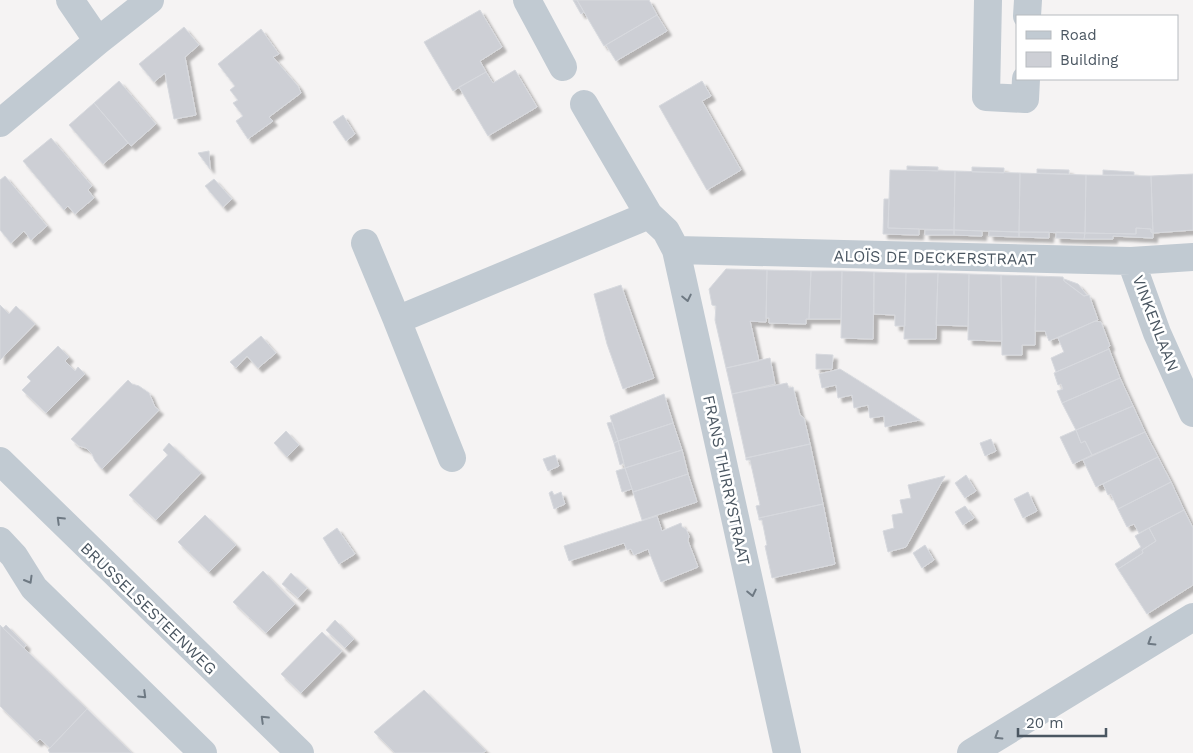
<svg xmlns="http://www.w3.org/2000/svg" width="1193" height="753" viewBox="0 0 1193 753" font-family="'Work Sans',sans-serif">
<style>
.building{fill:#cdcfd5;stroke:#d7d9de;filter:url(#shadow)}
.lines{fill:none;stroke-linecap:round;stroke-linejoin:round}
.minor{stroke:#c1cad2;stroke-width:28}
.oneway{stroke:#6e7983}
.labels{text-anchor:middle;stroke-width:5;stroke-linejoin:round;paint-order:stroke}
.street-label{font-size:16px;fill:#4a5661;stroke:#fff}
</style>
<defs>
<filter id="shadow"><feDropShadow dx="4.5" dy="4.5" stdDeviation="1" flood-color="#0004"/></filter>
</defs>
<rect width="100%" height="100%" fill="#f5f3f3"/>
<path class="building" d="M573,0H577L584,12L581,14Z
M577,0H649L657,15L604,46Z
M480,10L502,47L480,61L486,72L453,91L424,42Z
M657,15L667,31L616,61L606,45Z
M184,27L199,45L185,57L196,115L174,119L165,73L154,82L139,64Z
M261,29L279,54L273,57L298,86L301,93L269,117L273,121L248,139L236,121L243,116L233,103L238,100L230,90L235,86L218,64Z
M515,70L537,107L488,136L459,87L486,72L493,83Z
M119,81L156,124L131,146L94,103Z
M702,81L711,96L702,101L741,170L707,190L659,106Z
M94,103L128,143L103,164L69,125Z
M343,115L355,134L346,141L333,122Z
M51,138L92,186L88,190L94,198L75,214L68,206L64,210L23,161Z
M209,151L210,169L198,153Z
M907,166L938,167V171L907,170Z
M972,167L1004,168V173L972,172Z
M1037,169L1069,170V174L1037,173Z
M890,170L955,171L954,230L888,228Z
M1103,170L1134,172V175H1103Z
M955,171L1020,173L1019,232L954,230Z
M1020,173L1086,175L1085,233L1019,232Z
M1193,174V230L1153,233L1151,176Z
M1086,175L1151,176L1153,233L1151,232V229L1136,228V234L1085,233Z
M5,176L47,226L31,240L24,231L11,243L0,230V180Z
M214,179L232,199L223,207L205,186Z
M884,199H889L888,228L919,229V235L883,234Z
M1136,228L1151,229V232L1153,233V238L1113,236V239H1084L1085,233L1136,234Z
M925,230H954V235H925Z
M954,230L982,231V236L954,235Z
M989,231L1019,232V237L989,236Z
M1019,232H1049V238L1019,237Z
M1056,232L1085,233L1084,239L1056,238Z
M726,269L767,270L766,322L750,321L759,361L726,368L715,320L716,306L712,305L709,289Z
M767,270L811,271L809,319H806V324L769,323V318H766Z
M811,271H842L841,319H809Z
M842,271L874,272L873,339L841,338Z
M874,272L906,273L905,326H895V315L874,314Z
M906,273H938L936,339H904Z
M938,273L969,274L968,326L936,325Z
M969,274L1001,275L1002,341L968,340Z
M1001,275L1036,276L1035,345H1022V355H1002Z
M1036,276L1063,277L1064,281L1084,296L1089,295L1098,320L1049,341L1045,331H1035Z
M1064,279L1078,284L1087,295L1084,296L1064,281Z
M621,285L654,378L623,389L607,344L594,294Z
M0,305L9,314L16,306L35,324L0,360Z
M1095,321L1101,322L1110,346L1108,347L1109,349L1056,372L1051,358L1064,352L1058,338Z
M261,336L276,353L258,368L247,356L236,368L230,362Z
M58,346L69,357L65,361L75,371L78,367L85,374L46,413L22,390L31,381L27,377Z
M1109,349L1120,378L1062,403L1057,391L1063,389L1061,384L1058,385L1054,373Z
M816,354L833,355L832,369H816Z
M770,358L775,384L732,394L726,368Z
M840,369L872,389L920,420L885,427L884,416L870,418L868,405L854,408L852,395L838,398L836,385L822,388L819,374Z
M1120,378L1133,406L1076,430L1062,403Z
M128,380L132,384L139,386L149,393L155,407L159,410L102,469L95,461L92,454L86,448L79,446L71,439Z
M787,383L789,388L793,387L800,415L804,418L810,444L746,458L732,394Z
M664,394L673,423L618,441L610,416Z
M1133,406L1145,432L1092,455L1085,441L1081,443L1076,430Z
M612,422L618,441L614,443L607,423Z
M673,423L682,450L625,468L618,441Z
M1076,430L1081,443L1085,441L1092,455L1073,464L1060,437Z
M286,431L299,445L287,457L274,443Z
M1145,432L1158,457L1096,487L1083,460Z
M991,439L996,451L985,456L980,443Z
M618,441L624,463L620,465L614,443Z
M169,443L201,473L156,520L129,495L168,455L163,450Z
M810,444L823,504L759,518L756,506L760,505L750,460H746V458Z
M682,450L688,474L633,492L625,468Z
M555,455L559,466L548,471L543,459Z
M1158,457L1171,482L1118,509L1111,494L1108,495L1103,484Z
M625,468L632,489L622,492L616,471Z
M688,474L697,502L642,520L633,492Z
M966,475L976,491L965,498L955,483Z
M945,476L906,547L888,552L883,531L894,528L892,515L903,513L900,500L911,498L908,485Z
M1171,482L1184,510L1139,533L1134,524L1127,527L1118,509Z
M552,491L554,495L561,492L565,504L554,509L549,493Z
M1028,492L1037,511L1023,518L1014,499Z
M823,504L835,564L772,578L765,546L767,545L762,520H759V518Z
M965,506L974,518L963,525L955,512Z
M1184,510L1193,528V585L1147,614L1118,569L1143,553L1142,550L1156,541L1149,528Z
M205,515L236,545L209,572L178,542Z
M657,516L662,531L681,523L682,527L686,529L689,536L688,541L698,567L661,582L648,549L634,555L631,549L627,550L624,543L569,561L564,546Z
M337,528L355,554L339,564L323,538Z
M1149,528L1156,541L1142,550L1143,553L1118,569L1115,564L1141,547L1135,536Z
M925,545L934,560L922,568L913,553Z
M263,571L295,604L266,633L233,602Z
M291,573L307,588L298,598L282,584Z
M335,620L354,639L345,648L326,630Z
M0,625L87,709L50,748L40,739L37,742L0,706Z
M6,625L26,645L24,648L3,628Z
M322,632L342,651L301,693L281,674Z
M424,690L486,751L482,753H395L374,732Z
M87,709L132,753H50L48,750Z"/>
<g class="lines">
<path class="minor" d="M70,0L98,41
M527,0L563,67
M988,0L986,97L1025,99L1026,79
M1027,16L1028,0
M584,104L649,215L666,231L676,250L787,753
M0,123L98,41L150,0
M365,243L397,320L649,215
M676,250L1131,261L1193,257
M1131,261L1157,333L1193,413
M397,320L452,458
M0,461L300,753
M0,541L14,556L34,588L203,753
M971,753L1193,617"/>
</g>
<defs><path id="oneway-chevron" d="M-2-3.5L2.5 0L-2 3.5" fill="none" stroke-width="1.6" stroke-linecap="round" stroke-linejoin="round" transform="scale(1.25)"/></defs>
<g class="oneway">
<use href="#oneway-chevron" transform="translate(687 298) rotate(78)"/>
<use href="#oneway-chevron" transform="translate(60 520) rotate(-136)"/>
<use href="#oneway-chevron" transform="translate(29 580) rotate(60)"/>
<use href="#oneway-chevron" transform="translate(752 593) rotate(78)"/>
<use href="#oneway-chevron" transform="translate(1151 642) rotate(148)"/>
<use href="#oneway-chevron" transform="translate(143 695) rotate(44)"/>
<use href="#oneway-chevron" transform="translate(264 719) rotate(-136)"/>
<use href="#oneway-chevron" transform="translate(998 736) rotate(148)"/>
</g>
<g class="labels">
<g class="street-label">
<text transform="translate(935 257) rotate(1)" y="6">ALOÏS DE DECKERSTRAAT</text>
<text transform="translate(1156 323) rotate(69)" y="6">VINKENLAAN</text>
<text transform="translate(727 480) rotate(78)" y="6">FRANS THIRRYSTRAAT</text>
<text transform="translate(149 608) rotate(44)" y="6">BRUSSELSESTEENWEG</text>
</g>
</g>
<rect x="1016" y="15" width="162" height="65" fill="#ffffff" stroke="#b7bbc0"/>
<rect x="1026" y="31" width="25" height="8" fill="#c1cad2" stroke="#b7bbc0"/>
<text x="1060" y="40" font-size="15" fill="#4a5661">Road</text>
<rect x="1026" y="52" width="25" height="15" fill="#cdcfd5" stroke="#b7bbc0"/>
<text x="1060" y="65" font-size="15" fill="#4a5661">Building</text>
<path d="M1018 728v8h88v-8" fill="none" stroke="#4a5661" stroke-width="2.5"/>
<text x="1026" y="728" font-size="15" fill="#4a5661" stroke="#ffffff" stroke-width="4" paint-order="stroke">20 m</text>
</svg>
